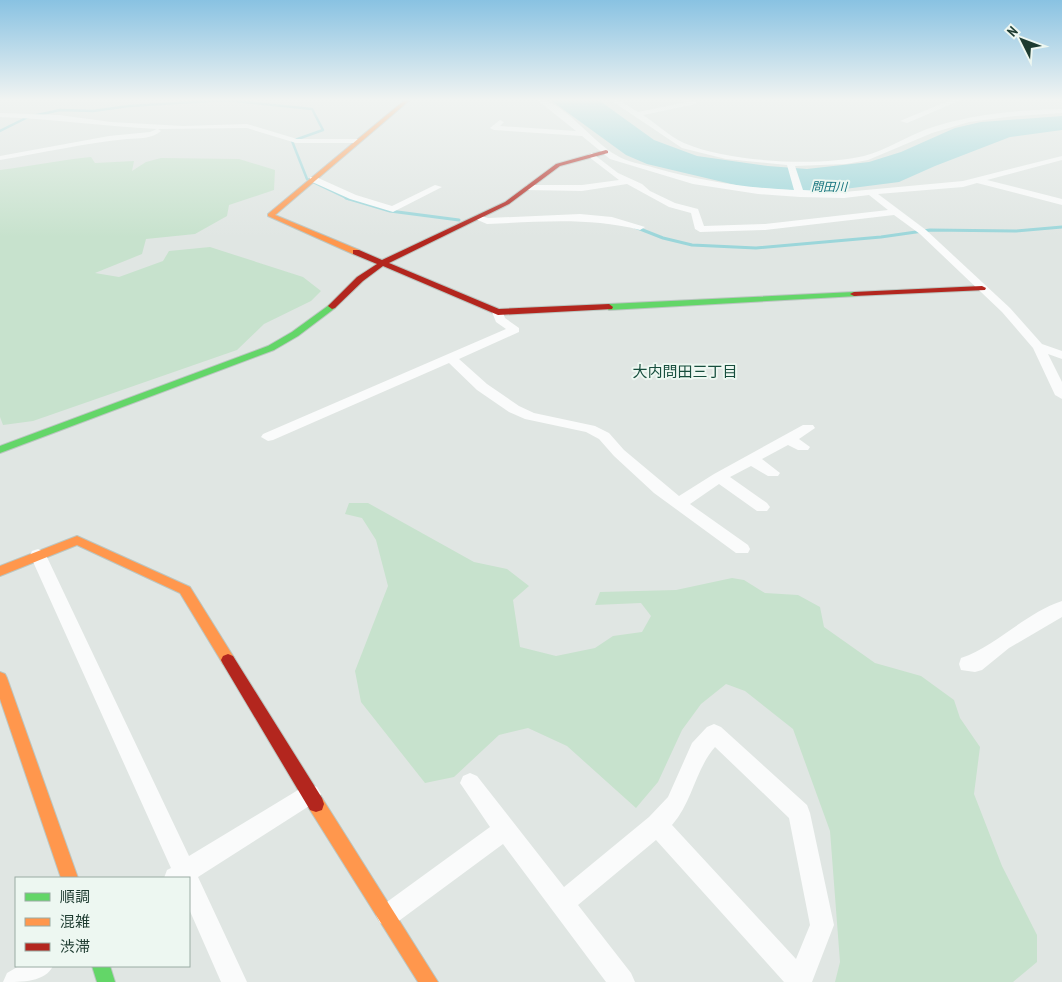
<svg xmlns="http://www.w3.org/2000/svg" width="1062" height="982" viewBox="0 0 1062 982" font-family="'PT Sans Narrow','Noto Sans JP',sans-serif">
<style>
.green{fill:#c7e2cd}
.water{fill:#9bd6da}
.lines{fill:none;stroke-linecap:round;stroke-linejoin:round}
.stream-far1{stroke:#9bd6da;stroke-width:2.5}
.stream{stroke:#9bd6da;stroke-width:3}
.fast-casing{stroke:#bbc6c1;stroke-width:2}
.slow-casing{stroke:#bbc6c1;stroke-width:2}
.jam-casing{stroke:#bbc6c1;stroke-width:2}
.street{fill:#fafbfb;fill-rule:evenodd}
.fast{fill:#63d668;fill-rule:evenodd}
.slow{fill:#ff974d;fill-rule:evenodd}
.jam{fill:#b3261e;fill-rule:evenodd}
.labels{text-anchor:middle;stroke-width:4;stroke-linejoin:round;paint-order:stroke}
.far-water-label{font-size:12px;font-style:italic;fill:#12717c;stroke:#edf7f1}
.neighbourhood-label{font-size:15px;fill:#174e3d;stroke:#edf7f1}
</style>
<rect width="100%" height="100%" fill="#e0e6e3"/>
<path class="green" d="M91,157L95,163L134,161L132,171L146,162L161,158L239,159L275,170L274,190L229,205L227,216L195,234L146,239L142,254L95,273L119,277L163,261L169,251L210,247L303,277L321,291L311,301L264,324L237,350L33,421L3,425L0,417V170C31,166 60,160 91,157Z
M349,503H368L474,562L507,569L529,586L513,600L520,647L556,656L595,648L613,636L642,632L651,616L641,603L595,605L600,592L676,590L732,578L744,580L765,593L798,595L820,607L824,627L875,663L921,676L954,700L960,718L980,747L974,794L1002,866L1037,935V962L1013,982H835L840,962L830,831L793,729L745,691L726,684L701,704L682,730L658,782L636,808L567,746L528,728L499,735L454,777L425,783L361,702L355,671L388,586L376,540L362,518L345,514Z"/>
<path class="water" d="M549,99L600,101L654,140L697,156L768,166L807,169L869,162L901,152L955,128L981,122L1062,116V130L1010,137L935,166L899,182L821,192L744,187L647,164L626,155Z"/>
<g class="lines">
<path class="stream-far1" d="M0,131L28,117L60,110L93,111L129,106L226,100L312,109L323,130L292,141L307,179L349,199"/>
<path class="stream" d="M346,198L390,211L459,220
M635,227L663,238L692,245L756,248L881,237L930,230L1016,231L1062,227"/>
<g class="fast-casing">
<path id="fast" d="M854,292H857V296L609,310L605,307L609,304Z
M332,303L336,306L335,308L298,336L274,350L0,453V446L268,346L292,332Z
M92,966H110L115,982H97Z"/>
</g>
<g class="slow-casing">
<path id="slow" d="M406,99H411L275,215L359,250V254H353L268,216V214Z
M77,536L190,587L233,656L235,660L233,664L228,666L223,664L180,593L77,545L0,576V566Z
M0,672L5,674L7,678L78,878H61L0,699Z
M316,796L322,798L438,982H418L310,810L308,804L310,798Z"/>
</g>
<g class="jam-casing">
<path id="jam" d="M606,150L608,151V153L560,166L509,204L389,263L499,309L609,304L613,307L612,309L498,315L383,266L363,281L335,308L332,309L328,306L357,277L377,264L353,254V250H359L382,260L505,202L556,164Z
M982,286L986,288L985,290L854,296L850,294L854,292Z
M228,654L233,656L322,798L324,804L322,810L316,812L310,810L223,664L221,660L223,656Z"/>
</g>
<path class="street" d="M536,99C562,99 592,142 616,155C627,162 642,164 655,168C701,181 747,188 794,190L787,165L726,159L682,148L609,99H617L638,112L687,102L682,99L696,102V104L643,115C657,124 669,136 684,143C727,162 818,167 864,156C886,150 906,137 927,129C970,114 1016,110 1062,109V113L1015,116L969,122L932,133L868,160L846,164L795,166L803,190L844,192L963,181L1062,156V160L987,180L1062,199V205L977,183L963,187L878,194L926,230L1010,308L1042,344L1062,351V359L1048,354L1062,382V399L1055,395L1033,348L1002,312L920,234L894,215L765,230L700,232L695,229L691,213L669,207L627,184L582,191L526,190V186L529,185H582L619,180L589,157L588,155L592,153L618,173L642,184L650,191L675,203L698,209L704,226L765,224L888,210L869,195L844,198L800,197L758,194L693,184L610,159L582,136L494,130L490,128L500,120L504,122L500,126L576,131Z
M953,99H963L907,123L900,121Z
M0,113L59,115L111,122L183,126L247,124L297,139H357L361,141L357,143H296L247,128L158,129L161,131C152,139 139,138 127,139C85,143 42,153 0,160V156L109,136L150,132L157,129C104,126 53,119 0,117Z
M310,177H316L356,195L392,206L435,185L442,187L393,212L350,199L310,181Z
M580,214L612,217L645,227L640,230C588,217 540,222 487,224L473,218L478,215L488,218Z
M498,309L502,310L505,318L519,328V332L459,359L487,384L519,406L534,413L595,426L609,433L624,450L679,496L714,474L803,425H813L815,428L799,439L810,447L808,450H798L788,445L762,459L780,473L778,476H768L751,466L730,477L767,503L770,507L767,511H757L719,484L690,504L748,545L750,549L748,553H736L654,493L614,456L599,439L586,432L525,419L509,412L477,390L449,363L273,440L268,441L261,437L263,434L506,329L496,322L492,312Z
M38,549L44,551L46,555L189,856L303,787L310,784L317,787L321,794L317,801L198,877L247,982H221L189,909V878H164L167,870L171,868L30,555L32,551Z
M1062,601V617L1009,648L982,670L975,672L961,670L959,664L961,658C997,646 1025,613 1062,601Z
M714,724L721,727L807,805L810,813L834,925L812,982H784L656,840L578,905L631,973L635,982H606L503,844L396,923L388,927L380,923L376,915L380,907L490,827L460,783L463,776L470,773L477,776L564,887L649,817L668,797L692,743L707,727ZM715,747L789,818L810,925L796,959L672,825C693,801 695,770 715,747Z
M19,966H53C45,982 23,982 3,982L7,973Z"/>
<use href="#fast" class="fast"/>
<use href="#slow" class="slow"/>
<use href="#jam" class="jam"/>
</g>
<linearGradient id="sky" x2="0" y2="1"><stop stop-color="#89c2e2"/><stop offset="0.42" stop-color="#f1f4f2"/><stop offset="1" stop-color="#f1f4f2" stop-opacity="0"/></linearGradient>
<rect width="1062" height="237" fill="url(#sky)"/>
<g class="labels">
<g class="far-water-label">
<text transform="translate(829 187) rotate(1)" y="4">問田川</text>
</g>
<g class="neighbourhood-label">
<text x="685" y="377">大内問田三丁目</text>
</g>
</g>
<rect x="15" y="877" width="175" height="90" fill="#edf7f1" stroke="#9aaca4"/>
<rect x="25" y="893" width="25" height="8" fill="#63d668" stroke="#9aaca4"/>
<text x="60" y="902" font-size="15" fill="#1d3b30">順調</text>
<rect x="25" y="918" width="25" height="8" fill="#ff974d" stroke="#9aaca4"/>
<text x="60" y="927" font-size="15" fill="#1d3b30">混雑</text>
<rect x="25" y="943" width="25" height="8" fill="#b3261e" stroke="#9aaca4"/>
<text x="60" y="952" font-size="15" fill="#1d3b30">渋滞</text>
<g transform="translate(1022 40) rotate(312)" stroke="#edf7f1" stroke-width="4" paint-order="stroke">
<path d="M0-4L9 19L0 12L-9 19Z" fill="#1d3b30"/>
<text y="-8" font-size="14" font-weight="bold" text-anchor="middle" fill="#1d3b30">N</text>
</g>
</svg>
